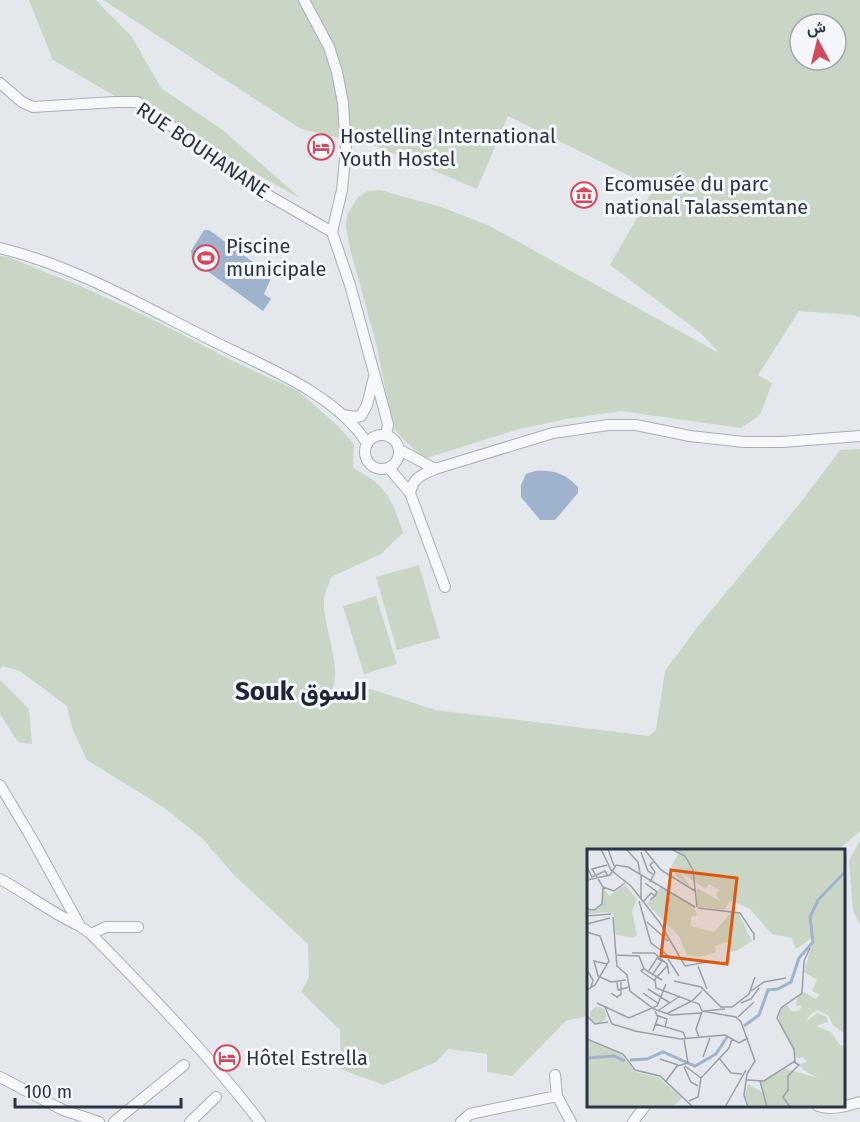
<svg xmlns="http://www.w3.org/2000/svg" width="860" height="1122" viewBox="0 0 860 1122" font-family="'Fira Sans',Vazirmatn,sans-serif">
<style>
.green{fill:#c9d6c5;fill-rule:evenodd}
.water{fill:#9fb4cc}
.lines{fill:none;stroke-linecap:round;stroke-linejoin:round}
.street-casing{stroke:#a9aeb7;stroke-width:12}
.street{stroke:#f7f8fa;stroke-width:10}
.labels{text-anchor:middle;stroke-width:6;stroke-linejoin:round;paint-order:stroke}
.poi-label{font-size:20px;fill:#2b3445;stroke:#f4f6f9;text-anchor:start}
.street-label{font-size:20px;fill:#2b3445;stroke:#f4f6f9}
.district-label{font-size:26px;font-weight:bold;fill:#1d2536;stroke:#f4f6f9}
.inset-river{fill:none;stroke:#9fb4cc;stroke-width:3}
.inset-road{fill:none;stroke:#9a9fa9;stroke-width:1.5}
.view{fill:#df570f;fill-opacity:0.15;stroke:#df570f;stroke-width:3}
.inset-edge{fill:none;stroke:#2b3445;stroke-width:3}
</style>
<rect width="100%" height="100%" fill="#e4e7ec"/>
<path class="green" d="M29,0H96L132,37L161,88L224,131L300,198L146,114L53,60Z
M103,0H860V318L854,315L799,311L758,375L772,383L760,415L741,428L621,411L567,419L519,429L423,459L393,428L377,347L350,249L346,227L347,215L358,197L368,191L380,190L441,207L488,225L719,353L702,334L610,265L654,188L508,116L477,189L376,146L301,129ZM800,24H836V60H800Z
M0,256L8,257L85,288L156,321L231,360L298,391L337,425L354,444L353,468C386,485 392,498 403,533L381,554L331,577C329,584 325,592 324,599C322,625 344,671 331,691L371,689L435,710L649,736L656,730L665,671L699,625L797,507L840,450L860,449V831L838,850H588V1016L566,1021L512,1076L487,1072V1054L448,1049L436,1062L383,1085L341,1069L340,1030L301,992L309,977L308,944L233,874L202,838L163,807L87,760L72,728L67,706L20,671L3,666L0,669Z
M419,565L440,638L397,650L376,577Z
M376,596L397,664L364,674L343,606Z
M0,680L29,709L32,744L18,742L0,714Z
M860,841V925L853,911L849,860Z"/>
<path class="water" d="M204,230H209L272,276L264,294L271,299L263,311L192,260L191,251Z
M535,471C553,470 565,473 578,487V493L555,520H540L521,497V485L526,474Z"/>
<g class="lines">
<g class="street-casing">
<path id="street" d="M304,0L329,47L337,72L343,103L346,149L342,190L332,232L350,285L384,409L388,425L386,435
M0,83L22,102L33,107L116,102H137L268,195L332,232
M0,248C74,266 141,305 209,339C262,366 334,392 367,443
M343,415L356,417L361,416L367,405L374,377
M365 452a17 17 0 1 1 34 0a17 17 0 1 1-34 0Z
M400,450L435,469L553,433L608,425H636L690,436L744,442H782L860,436
M389,468L410,493L445,587
M410,493C413,478 421,475 435,469
M0,785L31,837L80,926L91,934C150,994 208,1054 260,1122
M0,879C28,894 51,913 80,926
M91,934L106,927H138
M555,1075L557,1096L571,1122
M0,1077L63,1110L99,1122
M818,1106C830,1111 848,1106 860,1102
M114,1122L184,1065
M190,1122L216,1097
M461,1122L470,1114L557,1096
M633,1122L645,1106"/>
</g>
<use href="#street" class="street"/>
</g>
<defs>
<g id="hotel-ring" transform="scale(1.35)"><circle r="9.5" fill="#f4f6f9" stroke="#d1495b" stroke-width="1.5"/><path d="M-6-4.5h1.5V1H6V5H4.5V3h-9V5H-6ZM-4 0a1.8 1.8 0 1 1 3.6 0ZM.5 0V-2.5h3Q6-2.5 6 0Z" fill="#d1495b"/></g>
<g id="museum-ring" transform="scale(1.35)"><circle r="9.5" fill="#f4f6f9" stroke="#d1495b" stroke-width="1.5"/><path d="M0-6L6-3V-2H-6V-3ZM-5-1h2V3h-2ZM-1-1h2V3h-2ZM3-1h2V3H3ZM-6 4H6V6H-6Z" fill="#d1495b"/></g>
<g id="stadium-ring" transform="scale(1.35)"><circle r="9.5" fill="#f4f6f9" stroke="#d1495b" stroke-width="1.5"/><path d="M0-5a6.5 5 0 1 0 0 10a6.5 5 0 1 0 0-10ZM-3.5-1.8h7v3.6h-7Z" fill="#d1495b"/></g>
</defs>
<g fill-rule="evenodd">
<use href="#hotel-ring" x="321" y="147"/>
<use href="#museum-ring" x="584" y="195"/>
<use href="#stadium-ring" x="206" y="258"/>
<use href="#hotel-ring" x="227" y="1058"/>
</g>
<g class="labels">
<g class="poi-label">
<text x="340" y="143">Hostelling International<tspan x="340" dy="23">Youth Hostel</tspan></text>
<text x="604" y="191">Ecomusée du parc<tspan x="604" dy="23">national Talassemtane</tspan></text>
<text x="226" y="253">Piscine<tspan x="226" dy="23">municipale</tspan></text>
<text x="246" y="1065">Hôtel Estrella</text>
</g>
<g class="street-label">
<text transform="translate(203 150) rotate(34)" y="7">RUE BOUHANANE</text>
</g>
<g class="district-label">
<text x="301" y="700">Souk السوق</text>
</g>
</g>
<g transform="translate(587 849)">
<rect width="258" height="258" fill="#e4e7ec"/>
<path d="M86,0H258V185L246,176L241,166L230,161L222,167L220,172L230,164L240,168L241,173L229,177L244,183L253,196L258,197V258H162L158,246L161,235L175,243L173,233L199,220L231,229L216,221L212,215L220,213L216,208L210,209L191,173L194,160L200,156L204,162H212L215,157H209L210,148L217,143L229,150L233,146L225,142L230,131L217,123L227,87L209,100L205,89L185,85L163,60L147,53L143,52L137,61L110,57V39L134,53L129,47L132,41L122,35L119,40L93,23L105,39L88,26L85,16L92,3ZM38,36L50,50L45,62L50,86L46,89L27,85V66L23,63L0,65V61L13,59L17,39L22,47ZM74,38L107,58L110,66L104,68V77L127,83L145,63L152,65L165,92L149,102L143,103L141,93L127,97L129,103L113,108L100,106L92,87L60,55ZM3 166a8 8 0 1 1 16 0a8 8 0 1 1-16 0ZM0,191L34,205L48,223L71,228L95,249L88,256L76,258H0Z" fill="#c9d6c5"/>
<path class="inset-river" d="M157,177L172,166L181,141L191,140L204,133L212,109L226,93L223,68L231,51L258,23M0,209L27,207L38,212M43,211L60,210L76,203L108,217L129,205L140,188"/>
<path class="inset-road" d="M14,0L24,21L44,37L73,74L98,117L120,113M21,0L27,17M39,0L51,13L53,24M57,0L74,21L108,42M84,0L98,7L106,21L110,58M54,3L61,22L67,26M0,18L5,28L18,22L21,27M54,25V49M0,31L23,26L29,16L41,18L108,58M63,33L68,23L63,16L66,13M58,34L70,43L68,47M16,38L5,20L20,16M52,52L64,94L83,108M56,53L64,44L68,47L63,51M111,59L153,64L167,85V91M0,60L7,61L15,55L16,38L27,42L38,34M0,67L24,65M26,68L29,106L52,107L57,120L75,131M60,73L81,92M0,75L23,69M0,83L13,87L22,112L8,136L0,141M45,104H67L80,115L82,125M29,106L30,117L40,126L43,142L67,160L84,166L114,164M81,110L92,127M20,115L7,112L11,127L24,133L39,131M81,116L68,130L69,139L112,155L115,162M111,117L120,140M57,119L54,122L68,132M0,121L6,131L4,138M61,123L70,109L75,112L65,126M87,132L114,138L134,158H145L162,145L168,128M30,133L31,141L42,138M61,140L83,154M164,142L177,133L199,129M24,144L30,148L34,145V133M56,144L72,155M10,154L42,169L70,157L79,135M154,154L164,150L172,139M18,158L25,175L48,182L93,190L138,186L152,194L161,189M72,161L93,147M115,162L149,168L154,173L168,212L160,225L157,246L161,258M117,162L138,160M81,164L105,152L115,142M69,166L80,170L78,178M0,167L8,175L21,173M151,168L167,153M68,175L96,183L99,190M66,182L71,168L68,162M112,188L109,180L115,163M0,190L36,205L48,221L73,227L106,258M116,208L123,189M132,209L144,224L155,225M73,210L91,216M98,217L114,229M97,218L104,233L111,237M160,231L177,232L208,212L207,200L190,169L194,159L215,144L217,112L223,99M79,232L90,217L101,214L97,190M173,232L180,258M102,252L111,248L114,229L142,199L145,190M138,258L159,221M203,258L196,248L201,241V227L212,216L207,213"/>
<path class="view" d="M84,21L150,29L140,115L74,107Z"/>
<rect width="258" height="258" class="inset-edge"/>
</g>
<g transform="translate(818 42) rotate(353)"><circle r="28" fill="#f4f6f9" stroke="#a4a8b1" stroke-width="1.5"/>
<path d="M0-4.5L10 22L0 15L-10 22Z" fill="#d1495b"/>
<text y="-9" font-size="16" font-weight="bold" text-anchor="middle" fill="#2b3445">ش</text>
</g>
<path d="M15 1098v9h166v-9" fill="none" stroke="#2b3445" stroke-width="3"/>
<text x="24" y="1098" font-size="18" fill="#2b3445" stroke="#f4f6f9" stroke-width="4.5" paint-order="stroke">100 m</text>
</svg>
